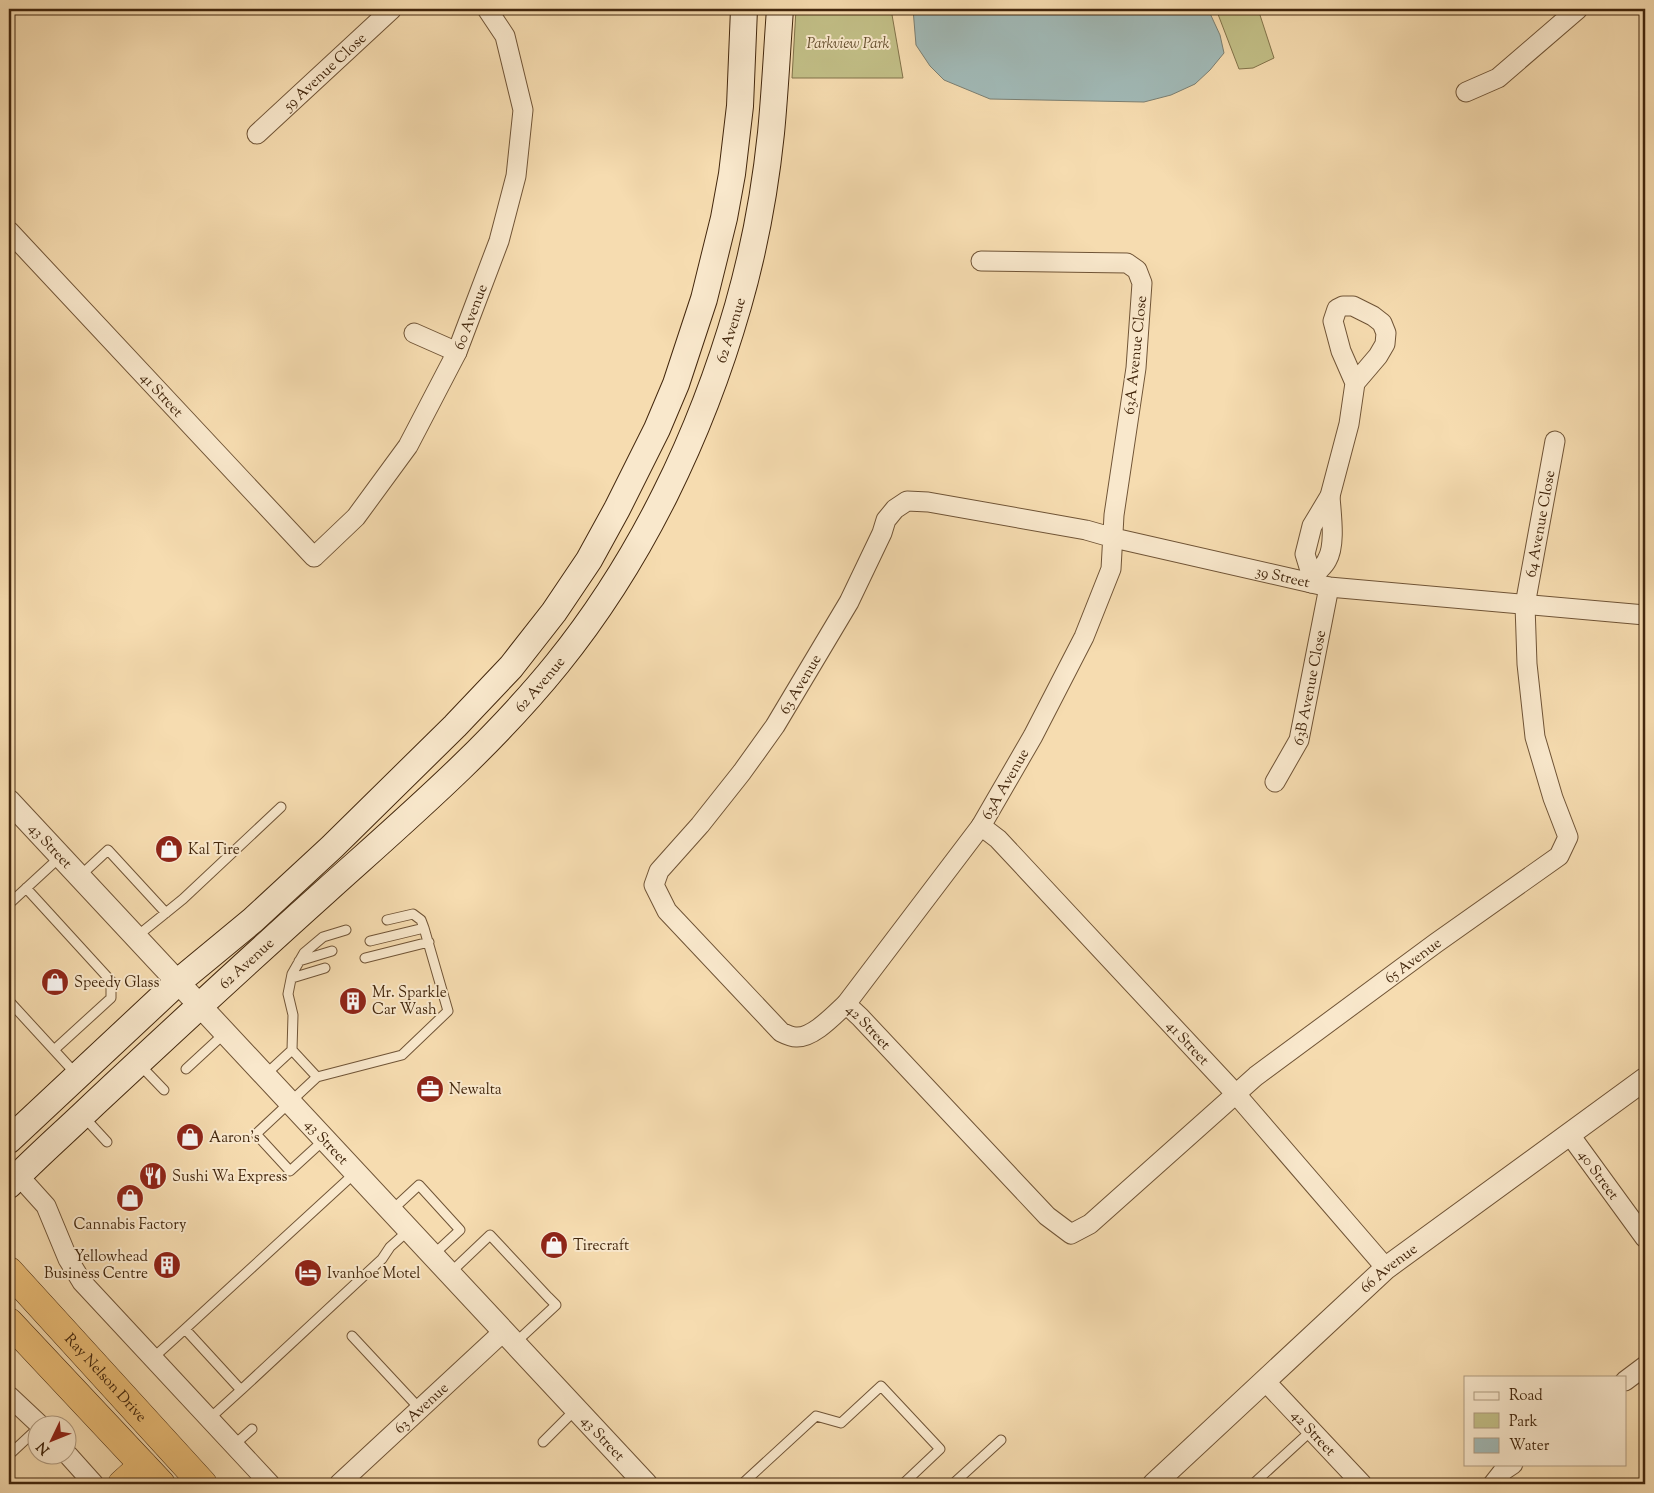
<svg xmlns="http://www.w3.org/2000/svg" width="1654" height="1493" viewBox="0 0 1654 1493" font-family="'Sorts Mill Goudy',serif">
<style>
.green{fill:#c2bf87;stroke:#82734a}
.water{fill:#a1b9b6;stroke:#7b7f72}
.lines{fill:none;stroke-linecap:round;stroke-linejoin:round}
.service-casing{stroke:#705436;stroke-width:11}
.minor-casing{stroke:#705436;stroke-width:21}
.tertiary-casing{stroke:#705436;stroke-width:24}
.secondary-casing{stroke:#43270d;stroke-width:28}
.trunk-casing{stroke:#43270d;stroke-width:29}
.service{stroke:#f9e8cc;stroke-width:9}
.minor{stroke:#f9e8cc;stroke-width:19}
.tertiary{stroke:#f9e8cc;stroke-width:22}
.secondary{stroke:#f9e8cc;stroke-width:26}
.trunk{stroke:#ebbe78;stroke-width:28}
.labels{text-anchor:middle;stroke-width:4;stroke-linejoin:round;paint-order:stroke}
.park-label{font-size:15px;font-style:italic;fill:#634d2c;stroke:#f9e8cc}
.street-label{font-size:15px;fill:#43270d;stroke:#f9e8cc}
.poi-label{font-size:15px;fill:#43270d;stroke:#f9e8cc;text-anchor:start}
</style>
<rect width="100%" height="100%" fill="#f6dcb0"/>
<filter id="stains"><feTurbulence type="fractalNoise" baseFrequency=".004" numOctaves="4"/><feColorMatrix values="0 0 0 0 .2 0 0 0 0 .09 0 0 0 0 .02 0 0 0 .5 -.17"/></filter>
<radialGradient id="worn" r=".72"><stop offset=".6" stop-color="#630" stop-opacity="0"/><stop offset="1" stop-color="#630" stop-opacity=".3"/></radialGradient>
<path class="green" d="M796,9H891L903,78H792Z
M1216,9H1258L1274,58L1253,68L1239,69Z"/>
<path class="water" d="M913,9H1208L1220,35L1224,53L1210,70L1195,84L1171,95L1144,102L990,99L944,80L930,66L916,45Z"/>
<g class="lines">
<g class="service-casing">
<path id="service" d="M80,876L108,850L166,913
M26,888L111,981V998L54,1050
M9,904L60,857
M136,937L183,899L281,807
M370,941L424,928
M365,958L429,942
M299,961L332,951
M292,978L325,968
M9,1001L76,1074
M292,1050L293,1015L288,994L292,974L304,953L323,937L346,930
M140,1065L164,1090
M186,1069L225,1033
M265,1075L292,1050L317,1077L256,1134L290,1171L325,1139
M317,1077L402,1055L448,1011L424,928L421,920L413,914L387,920
M84,1117L107,1142
M391,1211L419,1185L460,1230L433,1255
M450,1273L490,1235L548,1297L556,1305L515,1343
M185,1329L355,1173
M352,1336L420,1409
M153,1358L185,1329L241,1390L209,1419
M241,1390L382,1259L390,1247L409,1230
M543,1442L576,1409
M234,1445L252,1429
M9,1455L38,1428
M742,1484L816,1416L841,1423L881,1386L940,1449L903,1484
M957,1484L955,1482L1001,1440
M1253,1484L1312,1430"/>
</g>
<g class="minor-casing">
<g id="minor">
<path d="M1466,92L1498,78L1578,9"/>
<path id="s1" d="M257,134L392,9"/>
<path id="s2" d="M9,231L314,557L356,517L408,446L457,352L499,241L516,176L523,110L505,36L487,9"/>
<path id="s3" d="M981,261L1127,263L1137,270L1142,283L1136,368L1114,515L1111,569L1084,637L1033,736L981,826L846,1004C834,1015 813,1038 796,1037C791,1037 785,1034 781,1032L667,911L654,885L659,871L700,825L742,772L775,726L849,602L882,533L886,520L895,509L907,501L928,502L1086,530L1114,538L1329,587L1645,615"/>
<path d="M414,333L457,352"/>
<path d="M1312,577L1305,554L1312,526L1330,496L1349,424L1355,383L1378,356L1385,344L1386,333L1382,323L1373,316L1353,306H1343L1337,309L1333,321L1341,351L1355,383"/>
<path d="M1311,583C1313,572 1323,569 1327,560C1336,545 1331,513 1330,496"/>
<path id="s4" d="M1275,782L1299,740L1329,587"/>
<path id="s5" d="M981,826L998,839L1235,1093L1386,1268"/>
<path id="s6" d="M846,1004L860,1017L1047,1216L1071,1234L1090,1224L1256,1076L1436,943L1559,856L1568,837L1553,798L1535,737L1527,664L1525,605L1555,441"/>
<path id="s7" d="M1570,1135L1645,1238"/>
<path d="M18,1175L46,1206L68,1259L82,1282L270,1484"/>
<path id="s8" d="M1265,1381L1362,1484"/>
<path d="M1625,1381L1645,1366"/>
<path d="M9,1396L41,1426"/>
<path d="M68,1455L94,1484"/>
<path id="s9" d="M339,1484L504,1331"/>
<path d="M1493,1484L1504,1470L1513,1464"/>
</g>
</g>
<g class="tertiary-casing">
<g id="tertiary">
<path id="s10" d="M9,801L646,1484"/>
<path id="s11" d="M1154,1484L1386,1268L1645,1079"/>
</g>
</g>
<g class="secondary-casing">
<g id="secondary">
<path d="M9,1140L178,982L253,920L332,847L455,726L511,667L554,612L589,560L617,509L657,429L676,384L704,299L724,218L732,174L740,106L744,9"/>
<path id="s12" d="M9,1185C36,1157 66,1131 94,1104C171,1032 248,961 327,890C407,818 489,748 557,664C641,560 701,435 738,306C754,250 765,191 771,133C775,92 777,50 780,9"/>
</g>
</g>
<g class="trunk-casing">
<g id="trunk">
<path id="s13" d="M9,1271L203,1484"/>
<path d="M9,1322L161,1484"/>
<path d="M122,1484L143,1465"/>
</g>
</g>
<use href="#service" class="service"/>
<use href="#minor" class="minor"/>
<use href="#tertiary" class="tertiary"/>
<use href="#secondary" class="secondary"/>
<use href="#trunk" class="trunk"/>
</g>
<defs>
<g id="shop-disc" transform="scale(1.4375)"><circle r="9.5" fill="#8f2418" stroke="#f9e8cc"/><path d="M-5-2.5h2.3a2.7 3.5 0 0 1 5.4 0H5L5.5 6h-11ZM-1.5-2.5h3a1.5 2.3 0 0 0-3 0Z" fill="#fff"/></g>
<g id="building-disc" transform="scale(1.4375)"><circle r="9.5" fill="#8f2418" stroke="#f9e8cc"/><path d="M-4-6H4V6H1V3H-1V6H-4ZM-2.5-4.3h1.7v1.8h-1.7ZM.8-4.3h1.7v1.8H.8ZM-2.5-1h1.7V.8h-1.7ZM.8-1h1.7V.8H.8Z" fill="#fff"/></g>
<g id="office-disc" transform="scale(1.4375)"><circle r="9.5" fill="#8f2418" stroke="#f9e8cc"/><path d="M-6-3h4V-5.5h4V-3h4V5H-6ZM-1-4.5V-3h2v-1.5ZM-6 0V1H6V0Z" fill="#fff"/></g>
<g id="restaurant-disc" transform="scale(1.4375)"><circle r="9.5" fill="#8f2418" stroke="#f9e8cc"/><path d="M-5-6h1v4h1v-4h1v4h1v-4h1v5L-1.5 .5V6h-2V.5L-5-1ZM5-6V6H3V1.5H1.5Q1.5-4 5-6Z" fill="#fff"/></g>
<g id="hotel-disc" transform="scale(1.4375)"><circle r="9.5" fill="#8f2418" stroke="#f9e8cc"/><path d="M-6-4.5h1.5V1H6V5H4.5V3h-9V5H-6ZM-4 0a1.8 1.8 0 1 1 3.6 0ZM.5 0V-2.5h3Q6-2.5 6 0Z" fill="#fff"/></g>
</defs>
<g fill-rule="evenodd">
<use href="#shop-disc" x="169" y="849"/>
<use href="#shop-disc" x="55" y="982"/>
<use href="#building-disc" x="353" y="1001"/>
<use href="#office-disc" x="430" y="1089"/>
<use href="#shop-disc" x="190" y="1137"/>
<use href="#restaurant-disc" x="153" y="1176"/>
<use href="#shop-disc" x="130" y="1198"/>
<use href="#shop-disc" x="554" y="1245"/>
<use href="#building-disc" x="167" y="1265"/>
<use href="#hotel-disc" x="308" y="1273"/>
</g>
<g class="labels">
<g class="park-label">
<text x="848" y="48">Parkview Park</text>
</g>
<g class="street-label">
<text dy="5" stroke="none"><textPath href="#s1" startOffset="92">59 Avenue Close</textPath></text>
<text dy="5" stroke="none"><textPath href="#s2" startOffset="736">60 Avenue</textPath></text>
<text dy="5" stroke="none"><textPath href="#s12" startOffset="1135">62 Avenue</textPath></text>
<text transform="translate(1135 355) rotate(-84)" y="5">63A Avenue Close</text>
<text dy="5" stroke="none"><textPath href="#s2" startOffset="224">41 Street</textPath></text>
<text dy="5" stroke="none"><textPath href="#s6" startOffset="1282">64 Avenue Close</textPath></text>
<text dy="5" stroke="none"><textPath href="#s3" startOffset="2092">39 Street</textPath></text>
<text dy="5" stroke="none"><textPath href="#s12" startOffset="730">62 Avenue</textPath></text>
<text dy="5" stroke="none"><textPath href="#s3" startOffset="1494">63 Avenue</textPath></text>
<text dy="5" stroke="none"><textPath href="#s4" startOffset="102">63B Avenue Close</textPath></text>
<text transform="translate(1005 784) rotate(-60)" y="5">63A Avenue</text>
<text dy="5" stroke="none"><textPath href="#s10" startOffset="61">43 Street</textPath></text>
<text dy="5" stroke="none"><textPath href="#s6" startOffset="761">65 Avenue</textPath></text>
<text dy="5" stroke="none"><textPath href="#s12" startOffset="325">62 Avenue</textPath></text>
<text dy="5" stroke="none"><textPath href="#s6" startOffset="32">42 Street</textPath></text>
<text dy="5" stroke="none"><textPath href="#s5" startOffset="300">41 Street</textPath></text>
<text dy="5" stroke="none"><textPath href="#s10" startOffset="466">43 Street</textPath></text>
<text dy="5" stroke="none"><textPath href="#s7" startOffset="49">40 Street</textPath></text>
<text dy="5" stroke="none"><textPath href="#s11" startOffset="319">66 Avenue</textPath></text>
<text dy="5" stroke="none"><textPath href="#s13" startOffset="144">Ray Nelson Drive</textPath></text>
<text dy="5" stroke="none"><textPath href="#s9" startOffset="112">63 Avenue</textPath></text>
<text dy="5" stroke="none"><textPath href="#s8" startOffset="71">42 Street</textPath></text>
<text dy="5" stroke="none"><textPath href="#s10" startOffset="871">43 Street</textPath></text>
</g>
<g class="poi-label">
<text x="188" y="854">Kal Tire</text>
<text x="74" y="987">Speedy Glass</text>
<text x="372" y="997">Mr. Sparkle<tspan x="372" dy="17">Car Wash</tspan></text>
<text x="449" y="1094">Newalta</text>
<text x="209" y="1142">Aaron's</text>
<text x="172" y="1181">Sushi Wa Express</text>
<text x="130" y="1229" text-anchor="middle">Cannabis Factory</text>
<text x="573" y="1250">Tirecraft</text>
<text x="148" y="1261" text-anchor="end">Yellowhead<tspan x="148" dy="17">Business Centre</tspan></text>
<text x="327" y="1278">Ivanhoe Motel</text>
</g>
</g>
<rect width="1654" height="1493" fill="none" stroke="#f6dcb0" stroke-width="30"/>
<rect x="10" y="10" width="1634" height="1473" fill="none" stroke="#43270d" stroke-width="2.5"/>
<rect x="15" y="15" width="1624" height="1463" fill="none" stroke="#43270d"/>
<rect x="1464" y="1376" width="162" height="90" fill="#f9e8cc" stroke="#b09b80"/>
<rect x="1474" y="1392" width="25" height="8" fill="#f9e8cc" stroke="#b09b80"/>
<text x="1509" y="1400" font-size="15" fill="#43270d">Road</text>
<rect x="1474" y="1413" width="25" height="15" fill="#c2bf87" stroke="#b09b80"/>
<text x="1509" y="1426" font-size="15" fill="#43270d">Park</text>
<rect x="1474" y="1438" width="25" height="15" fill="#a1b9b6" stroke="#b09b80"/>
<text x="1509" y="1450" font-size="15" fill="#43270d">Water</text>
<g transform="translate(52 1440) rotate(227)"><circle r="24" fill="#f9e8cc" stroke="#b09b80"/>
<path d="M0-4L9 19L0 12L-9 19Z" fill="#8f2418"/>
<text y="-8" font-size="14" font-weight="bold" text-anchor="middle" fill="#43270d">N</text>
</g>
<rect width="100%" height="100%" filter="url(#stains)"/>
<rect width="100%" height="100%" fill="url(#worn)"/>
</svg>
